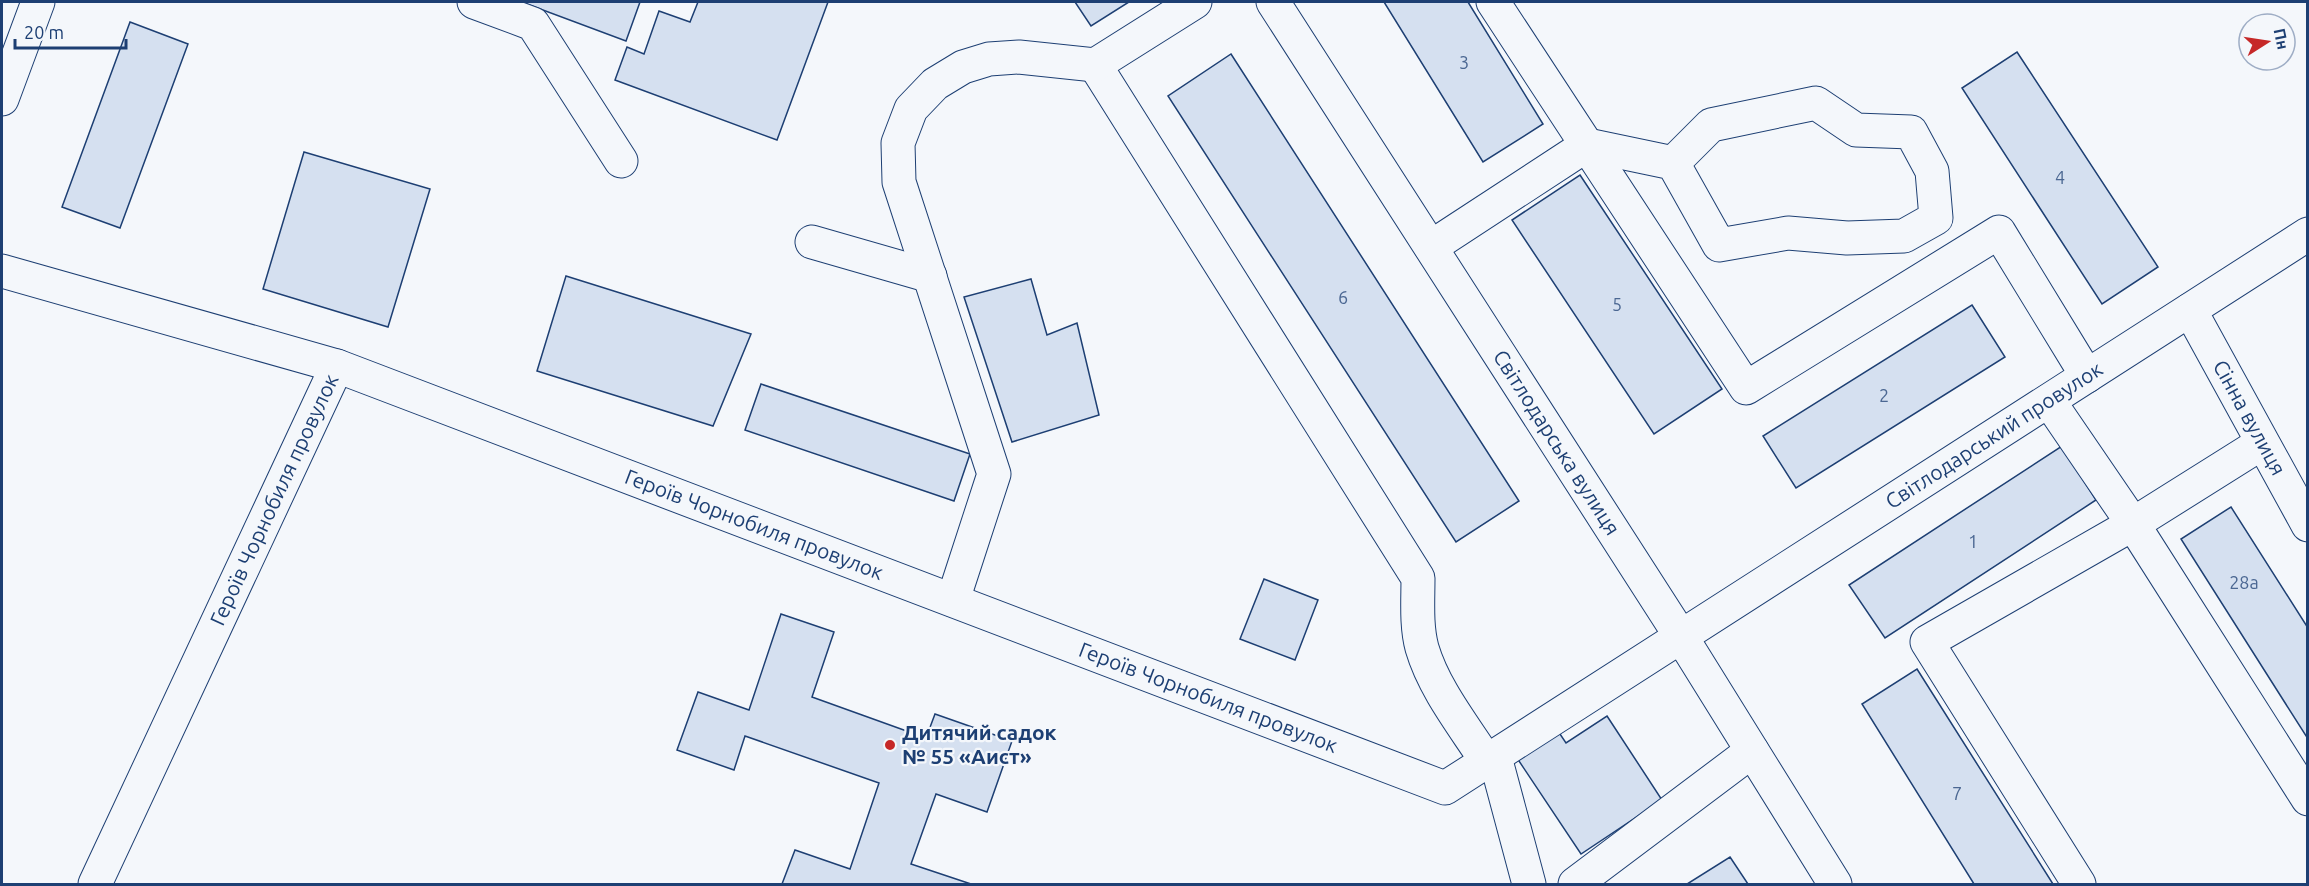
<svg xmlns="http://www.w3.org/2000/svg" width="2309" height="886" viewBox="0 0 2309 886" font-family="Ubuntu,sans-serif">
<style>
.building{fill:#d5e0f0;stroke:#1d3f73;stroke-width:1.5}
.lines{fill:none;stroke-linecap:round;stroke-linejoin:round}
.minor-casing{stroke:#1d3f73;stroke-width:35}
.minor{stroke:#f4f7fb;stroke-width:33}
.poi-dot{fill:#c62828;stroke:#f4f7fb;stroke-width:2}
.labels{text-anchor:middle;stroke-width:4.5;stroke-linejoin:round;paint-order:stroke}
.number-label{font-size:18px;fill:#4b6792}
.street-label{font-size:21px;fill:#1d3f73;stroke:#f4f7fb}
.poi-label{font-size:21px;font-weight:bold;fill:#1d3f73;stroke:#f4f7fb;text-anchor:start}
</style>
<rect width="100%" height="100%" fill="#f4f7fb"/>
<path class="building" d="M524,2H640L626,41L524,3Z
M698,2H828L777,140L615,80L627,47L644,54L659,11L690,22Z
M1075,2H1129L1091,26Z
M1384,2H1468L1543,124L1483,162Z
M130,22L188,44L120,228L62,207Z
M2017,52L2158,267L2102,304L1962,88Z
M1231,54L1519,501L1456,542L1168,96Z
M304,152L430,189L388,327L263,289Z
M1580,175L1722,389L1654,434L1512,220Z
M566,276L751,334L713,426L537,371Z
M1031,279L1047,335L1077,323L1099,415L1012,442L964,297Z
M1972,305L2005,357L1796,488L1763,436Z
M761,384L970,454L954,501L745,430Z
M2062,446L2096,500L1885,638L1849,585Z
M2231,507L2308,628V739L2181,539Z
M1264,579L1318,600L1295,660L1240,639Z
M781,614L834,632L812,697L926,738L935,714L1012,741L987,812L936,794L911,864L971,884H782L795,850L850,869L879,783L745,736L734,770L677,750L698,692L749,710Z
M1917,669L2053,884H1974L1862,704Z
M1607,716L1662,800L1581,854L1517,758L1558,731L1566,743Z
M1730,857L1748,884H1687Z"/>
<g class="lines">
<g class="minor-casing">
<g id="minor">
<path d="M474,2L533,24L621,161"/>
<path id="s1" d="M1273,2L1687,646L1835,884"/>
<path d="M1493,2L1746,388L1999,232L2087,376"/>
<path d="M1095,65L1418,578C1418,601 1416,626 1422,648C1434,689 1464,726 1487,762"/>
<path d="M2,99L38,2"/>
<path d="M812,242L930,276"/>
<path d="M1431,247L1587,145L1673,163L1719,245L1788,233L1847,238L1904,236L1936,218L1932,171L1911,132L1856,130L1816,103L1711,125L1673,163"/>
<path d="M2,271L337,366"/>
<path id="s2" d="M2190,310L2308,525"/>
<path d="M2049,401L2133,524L2262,443"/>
<path d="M953,600L994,474L899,182L898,143L911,109L935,84L963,67L989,59L1019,57L1095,65L1195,2"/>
<path d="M1495,757L1529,884"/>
<path id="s3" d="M95,884L337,366L1445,788L2308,234"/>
<path d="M1575,884L1752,751"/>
<path d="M2079,884L1927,642L2133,524L2308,799"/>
</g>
</g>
<use href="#minor" class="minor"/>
</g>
<circle class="poi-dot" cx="890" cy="745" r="6"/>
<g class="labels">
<g class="number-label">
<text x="1464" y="69">3</text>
<text x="2060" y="184">4</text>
<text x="1343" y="304">6</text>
<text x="1617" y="311">5</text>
<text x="1884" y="402">2</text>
<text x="1973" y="548">1</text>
<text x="2244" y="589">28а</text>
<text x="1957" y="800">7</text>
</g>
<g class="street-label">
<text dy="7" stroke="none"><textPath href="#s2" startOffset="123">Сінна вулиця</textPath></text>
<text dy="7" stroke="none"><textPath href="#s3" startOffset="2410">Світлодарський провулок</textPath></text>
<text dy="7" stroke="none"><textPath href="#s1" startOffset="524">Світлодарська вулиця</textPath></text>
<text dy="7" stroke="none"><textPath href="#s3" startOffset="424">Героїв Чорнобиля провулок</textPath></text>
<text dy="7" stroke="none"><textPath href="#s3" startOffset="1018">Героїв Чорнобиля провулок</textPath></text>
<text dy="7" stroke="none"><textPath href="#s3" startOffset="1504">Героїв Чорнобиля провулок</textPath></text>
</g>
<g class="poi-label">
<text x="902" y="740">Дитячий садок<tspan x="902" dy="24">№ 55 «Аист»</tspan></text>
</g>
</g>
<rect width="2309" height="886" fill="none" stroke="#1d3f73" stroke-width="6"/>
<g transform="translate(2267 42) rotate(78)"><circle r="28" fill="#f4f7fb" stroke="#9eadc5" stroke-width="1.5"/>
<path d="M0-4.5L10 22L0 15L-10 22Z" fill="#c62828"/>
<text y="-9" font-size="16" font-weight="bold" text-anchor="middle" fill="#1d3f73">Пн</text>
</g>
<path d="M15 39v9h111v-9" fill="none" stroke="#1d3f73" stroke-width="3"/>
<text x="24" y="39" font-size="18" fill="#1d3f73" stroke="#f4f7fb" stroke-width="4.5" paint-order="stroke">20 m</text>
</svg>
